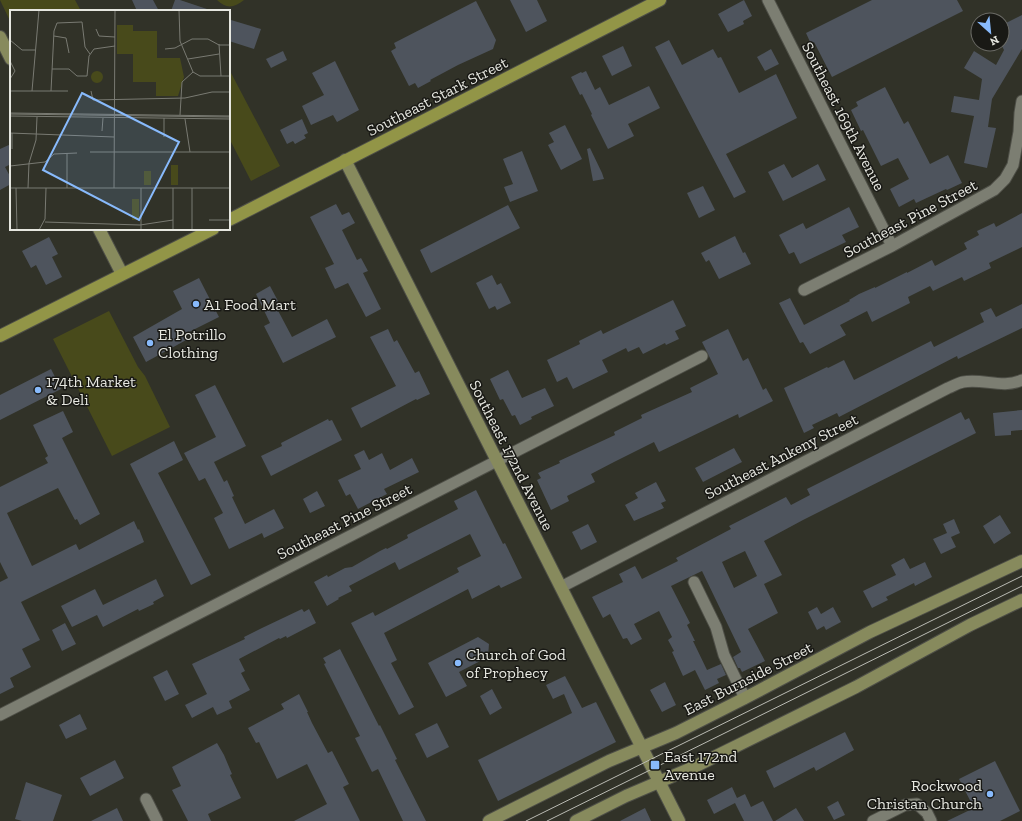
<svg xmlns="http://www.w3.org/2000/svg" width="1022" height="821" viewBox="0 0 1022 821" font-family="'Zilla Slab',serif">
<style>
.green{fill:#484a1b}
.building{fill:#4e545d;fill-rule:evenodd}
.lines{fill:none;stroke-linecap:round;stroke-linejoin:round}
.street-casing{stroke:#4e4f47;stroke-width:13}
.secondary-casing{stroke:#4e4f47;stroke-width:14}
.primary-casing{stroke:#4e4f47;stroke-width:14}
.street{stroke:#7c7e72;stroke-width:11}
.secondary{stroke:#878a5d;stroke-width:12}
.primary{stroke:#929547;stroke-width:12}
.tram{stroke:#babbb4;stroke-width:1}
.poi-dot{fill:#88bafc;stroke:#191915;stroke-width:1.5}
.labels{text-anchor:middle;stroke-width:3;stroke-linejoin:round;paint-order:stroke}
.street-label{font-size:16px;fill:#e6e7e0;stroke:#191915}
.poi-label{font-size:16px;fill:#e6e7e0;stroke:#191915;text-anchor:start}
.inset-road{fill:none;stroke:#797a72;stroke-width:1}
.view{fill:#88bafc;fill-opacity:0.15;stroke:#88bafc;stroke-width:2}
.inset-edge{fill:none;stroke:#e6e7e0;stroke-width:2}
</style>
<rect width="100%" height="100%" fill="#313228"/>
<path class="green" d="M0,0H75L81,11H11V23Z
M217,0H244C234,8 226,9 217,0Z
M230,71L280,166L251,181L229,138V72Z
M109,311L138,367L145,376L170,427L112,456L53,339Z"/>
<path class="building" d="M132,0H153L159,11H137Z
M175,0H180L207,9V11H171Z
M510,0H537L547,21L526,32Z
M744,0L752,16L743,21L744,24L728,32L718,14Z
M872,0H957L963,11L832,77L814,42L811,44L806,33Z
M476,1L496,40L493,49L458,65L430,80L431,81L418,88L415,83L409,86L391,51L396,48L394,43Z
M1022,15V49L992,99L988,127L996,128L987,168L964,163L974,116L951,112L954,96L979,100L982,79L964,68L974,51L996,65L1004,50L1002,46V25Z
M231,20L261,29L254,49L229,41V26Z
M669,40L682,65L713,49L718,58L721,57L739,93L776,74L797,118L726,154L746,192L734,198L655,47Z
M623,46L632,66L612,76L602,56Z
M771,49L779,64L765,71L757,57Z
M283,51L287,60L271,68L266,59Z
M335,61L359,110L337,122L333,115L311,125L302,106L324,95L312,73Z
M586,71L595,90L600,87L609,105L649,86L660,108L628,124L634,136L608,149L591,115L592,114L582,94L580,95L571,77L581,72L582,73Z
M885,87L904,124L908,121L930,164L948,155L962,183L947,190L946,189L916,203L914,199L899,207L890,189L909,179L898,158L881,166L863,130L861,131L851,110L858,106L856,102Z
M302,119L308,133L304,135L306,138L295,144L293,141L287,144L280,130Z
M565,125L582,159L561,170L548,145L554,142L549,133Z
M11,144V164L5,167L11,178V184L0,190V149Z
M590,148L602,173L604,179L593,181L587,149Z
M522,151L538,191L510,202L504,187L513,184L503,159Z
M784,164L792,178L818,164L826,180L783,201L768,172Z
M703,186L715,210L699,218L687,193Z
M336,204L342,215L349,212L355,223L342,230L357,260L361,258L368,271L363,273L381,309L366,317L348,283L335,289L325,268L334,264L310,217Z
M508,205L520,228L431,273L420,250Z
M849,207L859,227L842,235L846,242L800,264L794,252L789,254L779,235L803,223L806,229Z
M1022,213V247L989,263L991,268L964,281L962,277L933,291L930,286L908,297L910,303L872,322L867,311L840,325L846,335L810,354L803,342L800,343L779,303L790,298L804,325L850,301L849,300L859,294L875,287V288L907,272V273L932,260L935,266L967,249L964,243L979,235L977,231L994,223L996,227Z
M735,236L743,253L745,252L751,264L719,279L709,260L706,262L701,253Z
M49,237L58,254L52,257L62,277L46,285L36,265L31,268L22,251Z
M492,275L497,285L501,283L511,303L497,310L495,306L489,309L476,283Z
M199,278L219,317L185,334L188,339L146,362L133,337L182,309L173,291Z
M270,286L278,301L274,303L292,337L327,319L336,337L283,363L264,326L270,323L256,294Z
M673,300L686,326L675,331L679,339L666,345L665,343L643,354L639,347L628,352L626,348L602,360L608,372L573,389L567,377L557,382L547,360L580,344L579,341L601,330L603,334Z
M1022,304V328L958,359L957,356L839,417L837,413L812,425L814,428L804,433L784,388L827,367L828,368L844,360L854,380L931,341L934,347L984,322L980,313L991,308L996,317Z
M388,329L394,342L397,340L415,373L419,371L430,394L417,400L416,399L361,428L351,408L396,386L370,337Z
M728,329L743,361L748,358L763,390L766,388L773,401L739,418L738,414L659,452L654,442L614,462L591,474L595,482L567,496L569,501L551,510L537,480L541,478L538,473L560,463L559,461L615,435L614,432L642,418L641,415L692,392L690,388L718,374L702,342Z
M51,369L61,389L0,420V395Z
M508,370L522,398L545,388L554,406L531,417L532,419L520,425L515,415L512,416L503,399L500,400L490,379Z
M215,385L246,446L214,462L224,482L227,480L234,496L232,497L245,524L274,509L284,528L264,538L262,533L229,549L214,518L223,513L205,478L199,481L184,453L216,437L195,395Z
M1022,410V430L1011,431V435L995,436L993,413Z
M63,411L73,432L62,438L100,514L80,525L77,519L75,520L58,488L7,513L32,566L76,544L79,550L134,521L138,530L139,529L144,542L21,602L40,640L22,649L31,667L10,678L14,687L0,694V582L8,578L0,562V487L48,463L45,458L48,456L33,425Z
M961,412L965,420L969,418L976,433L803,520L764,541L782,575L764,584L778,613L748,629L765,661L742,672L740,668H738L733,657L741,652L702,571L671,586L690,623L687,625L695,641H693L707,670L721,664L726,675L717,679L719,683L705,690L695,670L683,676L672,652L674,651L668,640L672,637L659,611L634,624L642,639L631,645L627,638L623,639L610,614L603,618L592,597L623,582L619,574L635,566L642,579L678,561L676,558L731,529L729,526L786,497L791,505L810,495L807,489ZM745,551L757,576L734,588L722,562Z
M328,419L329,421L332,420L342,440L271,476L261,456L282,446L281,443Z
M174,441L183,460L158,473L211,575L191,585L130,464Z
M734,448L742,462L703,482L695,468Z
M364,450L369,460L382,453L390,470L412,458L419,472L384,489L387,494L358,509L350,494L346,496L338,480L361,469L354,455Z
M656,482L666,501L661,503L664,508L634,521L625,505L638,498L635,493Z
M476,490L503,544L505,543L522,578L501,588L499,585L472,599L468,589L384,633L397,660L391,663L414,707L399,715L351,623L373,612L375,616L459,572L457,568L481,556L470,534L399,570L395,562L349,586L352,591L338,598L339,599L327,606L314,582L327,575L328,577L345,568L352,567L380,551L386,548L387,549L408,538L407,535L458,509L454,501Z
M317,491L325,506L310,513L303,499Z
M1000,515L1011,533L994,544L983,526Z
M954,519L960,533L951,537L956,547L941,554L933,539L947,533L943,524Z
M588,524L597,542L581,550L572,532Z
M904,558L910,569L925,562L932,577L915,586L914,583L886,597L888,600L872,608L863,591L896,575L891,565Z
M156,579L164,596L153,602L154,604L139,611L138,609L103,627L97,615L72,627L61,606L95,589L103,605Z
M817,607L821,614L833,607L841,622L826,630L824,626L817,630L808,612Z
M302,609L304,612L309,609L316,623L287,638L286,636L280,639L279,638L239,659L245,671L241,673L250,690L229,701L232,708L217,715L213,707L192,718L185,705L207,694L192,664L245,639L244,637L262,628Z
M65,623L76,644L62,651L52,630Z
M478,637L489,644L488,657L459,672L467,686L446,697L428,663Z
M340,649L379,726L380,725L397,759L395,760L426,821H403L378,769L372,772L355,738L360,736L324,664L326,663L323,658Z
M167,670L179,694L165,701L153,677Z
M565,676L582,708L596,702L616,742L498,801L478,760L572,713L564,694L553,699L546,685Z
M665,682L676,705L662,712L650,690Z
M492,689L502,708L490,715L480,696Z
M299,694L308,712H307L312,723L328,753L332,751L349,784L343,787L360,821H294L327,804L307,764L277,779L259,742L256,743L248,728L284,709L281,704Z
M80,714L87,729L66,739L59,725Z
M437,723L449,747L427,758L415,734Z
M845,732L854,750L816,771L814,767L774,788L766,771Z
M217,743L224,755L232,774L230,775L241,798L208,814L211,821H188L172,790L181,786L172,767Z
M115,760L124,778L90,796L80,778Z
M995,761L1020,811L1000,821H947L974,808L959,779Z
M26,782L62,795L53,821H22L15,819Z
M732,787L737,798L745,794L751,807L763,801L773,821H744L735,803L714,814L707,800Z
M838,801L845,815L834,820L827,807Z
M117,808L123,821H91Z
M645,808L651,821H620Z
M796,808L804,821H775Z"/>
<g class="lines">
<g class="street-casing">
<path id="street" d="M768,0L892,246
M804,290L892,246L994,190L1005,179L1013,165L1019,132L1020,113L1022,101
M694,582L716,627L724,655L745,698
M561,587L948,388C953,386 958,383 963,382C982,378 1003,389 1022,380
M0,715L702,356
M146,799L157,821
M873,821L905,805L917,804L927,813L931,821"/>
</g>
<g class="secondary-casing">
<path id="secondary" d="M0,37L11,59
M345,160L679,821
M99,229L122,274
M489,821L609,761L676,733L745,698L870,632L1022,561
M576,821L626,796L694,767L856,687L970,625L1022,600"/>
</g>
<g class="primary-casing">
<path id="primary" d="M229,220L660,0
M0,336L213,229"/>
</g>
<use href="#street" class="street"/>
<use href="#secondary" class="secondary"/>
<use href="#primary" class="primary"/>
<path class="tram" d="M526,821L1022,576
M547,821L1022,586"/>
</g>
<g class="poi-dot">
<circle cx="196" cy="304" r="4"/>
<circle cx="150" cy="343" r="4"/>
<circle cx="38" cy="390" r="4"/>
<circle cx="458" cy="663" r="4"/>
<rect x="650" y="760" width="10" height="10" rx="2"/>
<circle cx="990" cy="794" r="4"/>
</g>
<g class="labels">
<g class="street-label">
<text transform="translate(437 96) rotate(-27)" y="6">Southeast Stark Street</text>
<text transform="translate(844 116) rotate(63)" y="6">Southeast 169th Avenue</text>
<text transform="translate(910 218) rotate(-28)" y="6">Southeast Pine Street</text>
<text transform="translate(512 455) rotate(63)" y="6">Southeast 172nd Avenue</text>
<text transform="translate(781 456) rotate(-27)" y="6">Southeast Ankeny Street</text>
<text transform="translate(344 521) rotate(-27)" y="6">Southeast Pine Street</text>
<text transform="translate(748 678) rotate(-27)" y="6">East Burnside Street</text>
</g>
<g class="poi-label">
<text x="204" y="310">A1 Food Mart</text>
<text x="158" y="340">El Potrillo<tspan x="158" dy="18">Clothing</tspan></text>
<text x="46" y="387">174th Market<tspan x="46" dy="18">&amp; Deli</tspan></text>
<text x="466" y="660">Church of God<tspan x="466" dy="18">of Prophecy</tspan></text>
<text x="664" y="762">East 172nd<tspan x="664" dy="18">Avenue</tspan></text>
<text x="982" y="791" text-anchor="end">Rockwood<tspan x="982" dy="18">Christan Church</tspan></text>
</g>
</g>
<g transform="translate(10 10)">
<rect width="220" height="220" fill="#313228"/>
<path d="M107,15H123V21H147V48H170L174,67L168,86H146V72H123V44H107ZM81 67a6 6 0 1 1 12 0a6 6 0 1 1-12 0ZM161,155H168V175H161ZM134,161H141V175H134ZM122,189H129V210H122Z" fill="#484a1b"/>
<path class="inset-road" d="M169,0L170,31L183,62M197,0H220M86,19L89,26L105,27M44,26L56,28L59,43M0,30L12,40H25M209,34L211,66M155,39L165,38L182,29H198L209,35H220M178,49L209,44M0,51L5,61L0,69M42,59H59L67,66H77L79,46L84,39L105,36M183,62L190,66H220M0,81H58M22,81L29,0M41,81L44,21L47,13L72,12L75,37L80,44M81,81L83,90L175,88L202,82H220M0,103L220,106M0,104L220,107M170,105L172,72L183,62M0,106L220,109M175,109L180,142M92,121L93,108M0,123L104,127M154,127V108M2,139V123M80,142H220M0,156L35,152L44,144L67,143M0,178H220M6,178L7,220M18,178L19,153L26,130L27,107M57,178V143M104,178L105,0M131,178V220M163,178V220M182,178V220M199,210H220M35,212L130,215L163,210M29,220L35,209L36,178"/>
<path class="view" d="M72,83L169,132L129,210L33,160Z"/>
<rect width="220" height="220" class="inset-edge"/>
</g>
<g transform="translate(990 32) rotate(153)"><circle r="19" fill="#191915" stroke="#6b6b66"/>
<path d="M0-3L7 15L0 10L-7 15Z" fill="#88bafc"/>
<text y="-6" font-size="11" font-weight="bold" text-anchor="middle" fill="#e6e7e0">N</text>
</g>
</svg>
